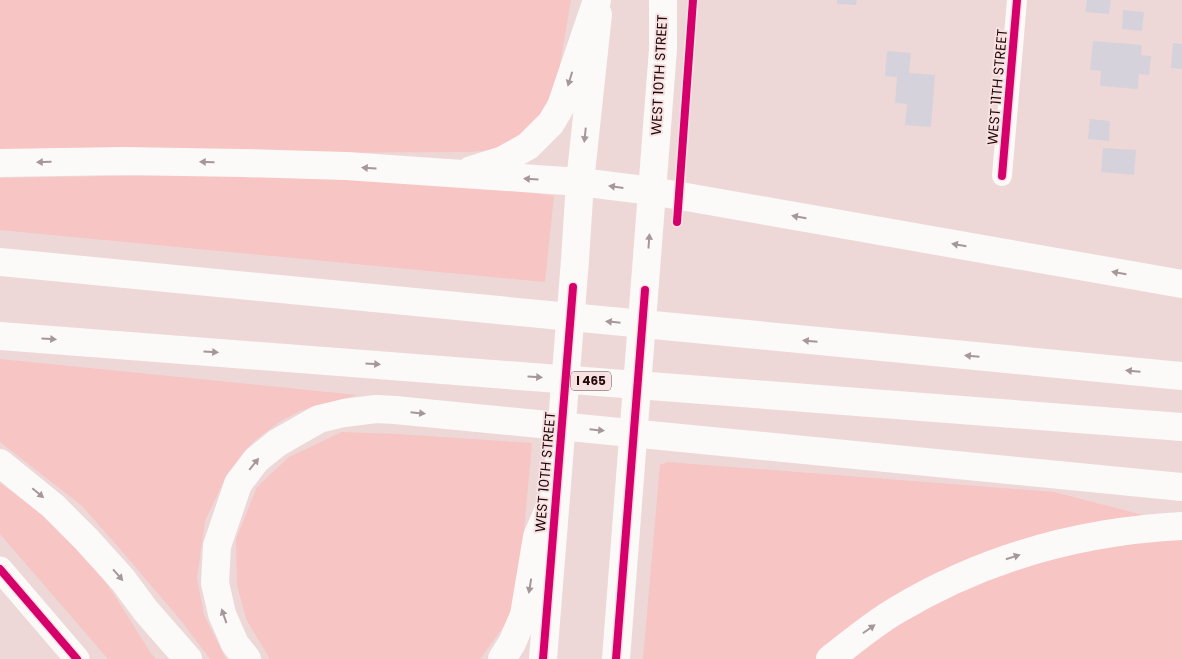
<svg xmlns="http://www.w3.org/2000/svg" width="1182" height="659" viewBox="0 0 1182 659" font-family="Poppins,sans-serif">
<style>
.green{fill:#f6c5c4}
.building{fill:#d6d2dc}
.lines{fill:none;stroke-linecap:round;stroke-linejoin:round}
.minor{stroke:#fcf9f9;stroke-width:20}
.tertiary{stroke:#fcf9f9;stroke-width:25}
.primary{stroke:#fcf9f9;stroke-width:28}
.motorway{stroke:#fcf9f9;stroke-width:28}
.cycleway-casing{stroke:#f6e2e2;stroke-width:11}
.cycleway{stroke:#d6006c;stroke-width:8}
.oneway{fill:#a69899}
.labels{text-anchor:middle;stroke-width:4;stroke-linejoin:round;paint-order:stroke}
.shield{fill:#f6e2e2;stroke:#64494a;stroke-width:1}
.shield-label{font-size:12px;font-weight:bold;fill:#260709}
.street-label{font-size:14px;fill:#260709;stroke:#f6e2e2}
</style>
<rect width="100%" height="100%" fill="#edd8d7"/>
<path class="green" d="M0,0H571L560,64L557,99L542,122L500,149L471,152L0,154Z
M164,175L286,177L480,185L554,196L545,282L0,230V178Z
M0,359L357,395L300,411L279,422L253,442L227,474L205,521L197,578L204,615L226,659H210L183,623L120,549L81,505L0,442Z
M342,432L397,434L532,443L518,597L510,618L480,659H270L246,619L237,585L236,539L257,487L289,457Z
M667,462L1054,492L1182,525V659H643L660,465Z
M0,483L43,515L99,573L115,596L150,652L156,659H108L0,534Z"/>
<path class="building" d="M837,0H857L856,5L837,4Z
M1087,0H1111L1109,14L1085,12Z
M1123,10L1144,12L1142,31L1122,29Z
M1093,41L1142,45L1141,55L1151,56L1149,75L1139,74L1138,89L1100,86L1101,71L1090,70Z
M1173,43L1182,44V69L1171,68Z
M887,51L911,53L909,73L935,75L931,127L905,125L907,104L895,103L897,77L885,76Z
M1090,119L1110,121L1109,141L1088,139Z
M1103,148L1136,150L1134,175L1101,172Z"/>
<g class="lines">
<path class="minor" d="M1002,176L1017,0"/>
<path class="tertiary" d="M0,569L77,659"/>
<path class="primary" d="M543,659L575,260L580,182L598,14
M616,659L663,49V0"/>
<path class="motorway" d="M0,163L124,161L243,163L346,166L580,182L652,191L1182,284
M471,170L503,160L528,146L551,123L561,106L597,0
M0,262L1182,376
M0,336L1182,427
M0,463L53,506L86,539L123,580L146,611L188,659
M247,659L235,644L222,614L215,583L217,546L238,484L256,460L277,443L319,419L344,413L376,409L395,410L1182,487
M502,659L512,643L524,615L537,537L556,492
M830,659C852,642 873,624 897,610C984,558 1082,531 1182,526"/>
<g class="cycleway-casing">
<path id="cycleway" d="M1002,176L1017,0
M677,222L693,0
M0,569L77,659
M543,659L573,287
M616,659L645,290"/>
</g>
<use href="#cycleway" class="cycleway"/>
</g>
<defs><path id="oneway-solid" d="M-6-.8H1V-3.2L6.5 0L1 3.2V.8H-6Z" transform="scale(1.25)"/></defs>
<g class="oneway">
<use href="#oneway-solid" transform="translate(570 79) rotate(107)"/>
<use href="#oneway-solid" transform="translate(585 135) rotate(96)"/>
<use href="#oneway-solid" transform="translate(44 162) rotate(179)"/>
<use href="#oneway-solid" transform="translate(207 162) rotate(-179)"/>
<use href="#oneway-solid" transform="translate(369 168) rotate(-176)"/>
<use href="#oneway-solid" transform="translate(531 179) rotate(-176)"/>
<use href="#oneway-solid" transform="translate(616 187) rotate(-172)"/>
<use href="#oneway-solid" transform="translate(799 217) rotate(-170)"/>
<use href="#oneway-solid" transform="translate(649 241) rotate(-86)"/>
<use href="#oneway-solid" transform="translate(959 245) rotate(-170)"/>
<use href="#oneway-solid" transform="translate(1119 273) rotate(-170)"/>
<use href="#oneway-solid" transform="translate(613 322) rotate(-174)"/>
<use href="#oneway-solid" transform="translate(49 339) rotate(4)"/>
<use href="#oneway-solid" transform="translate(810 341) rotate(-175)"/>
<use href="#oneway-solid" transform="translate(211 352) rotate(4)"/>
<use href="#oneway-solid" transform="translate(972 356) rotate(-175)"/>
<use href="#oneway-solid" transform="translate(373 364) rotate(4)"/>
<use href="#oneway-solid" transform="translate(1133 371) rotate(-175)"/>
<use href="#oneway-solid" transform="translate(535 377) rotate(4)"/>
<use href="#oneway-solid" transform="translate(418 413) rotate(6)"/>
<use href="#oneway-solid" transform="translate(597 430) rotate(6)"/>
<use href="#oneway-solid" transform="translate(254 464) rotate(-51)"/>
<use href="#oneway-solid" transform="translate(38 493) rotate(40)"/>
<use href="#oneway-solid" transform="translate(1013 557) rotate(-18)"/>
<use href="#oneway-solid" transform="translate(118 575) rotate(49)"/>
<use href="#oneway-solid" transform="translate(530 586) rotate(99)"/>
<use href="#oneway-solid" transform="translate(224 616) rotate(-109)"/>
<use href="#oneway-solid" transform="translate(869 629) rotate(-35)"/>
</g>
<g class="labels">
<rect class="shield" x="571" y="371.5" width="40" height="19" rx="4"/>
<g class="shield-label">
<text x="591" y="385">I 465</text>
</g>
<g class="street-label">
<text transform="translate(659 75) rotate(-87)" y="5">WEST 10TH STREET</text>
<text transform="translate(997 87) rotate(-85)" y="5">WEST 11TH STREET</text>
<text transform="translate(545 472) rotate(-85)" y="5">WEST 10TH STREET</text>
</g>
</g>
</svg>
